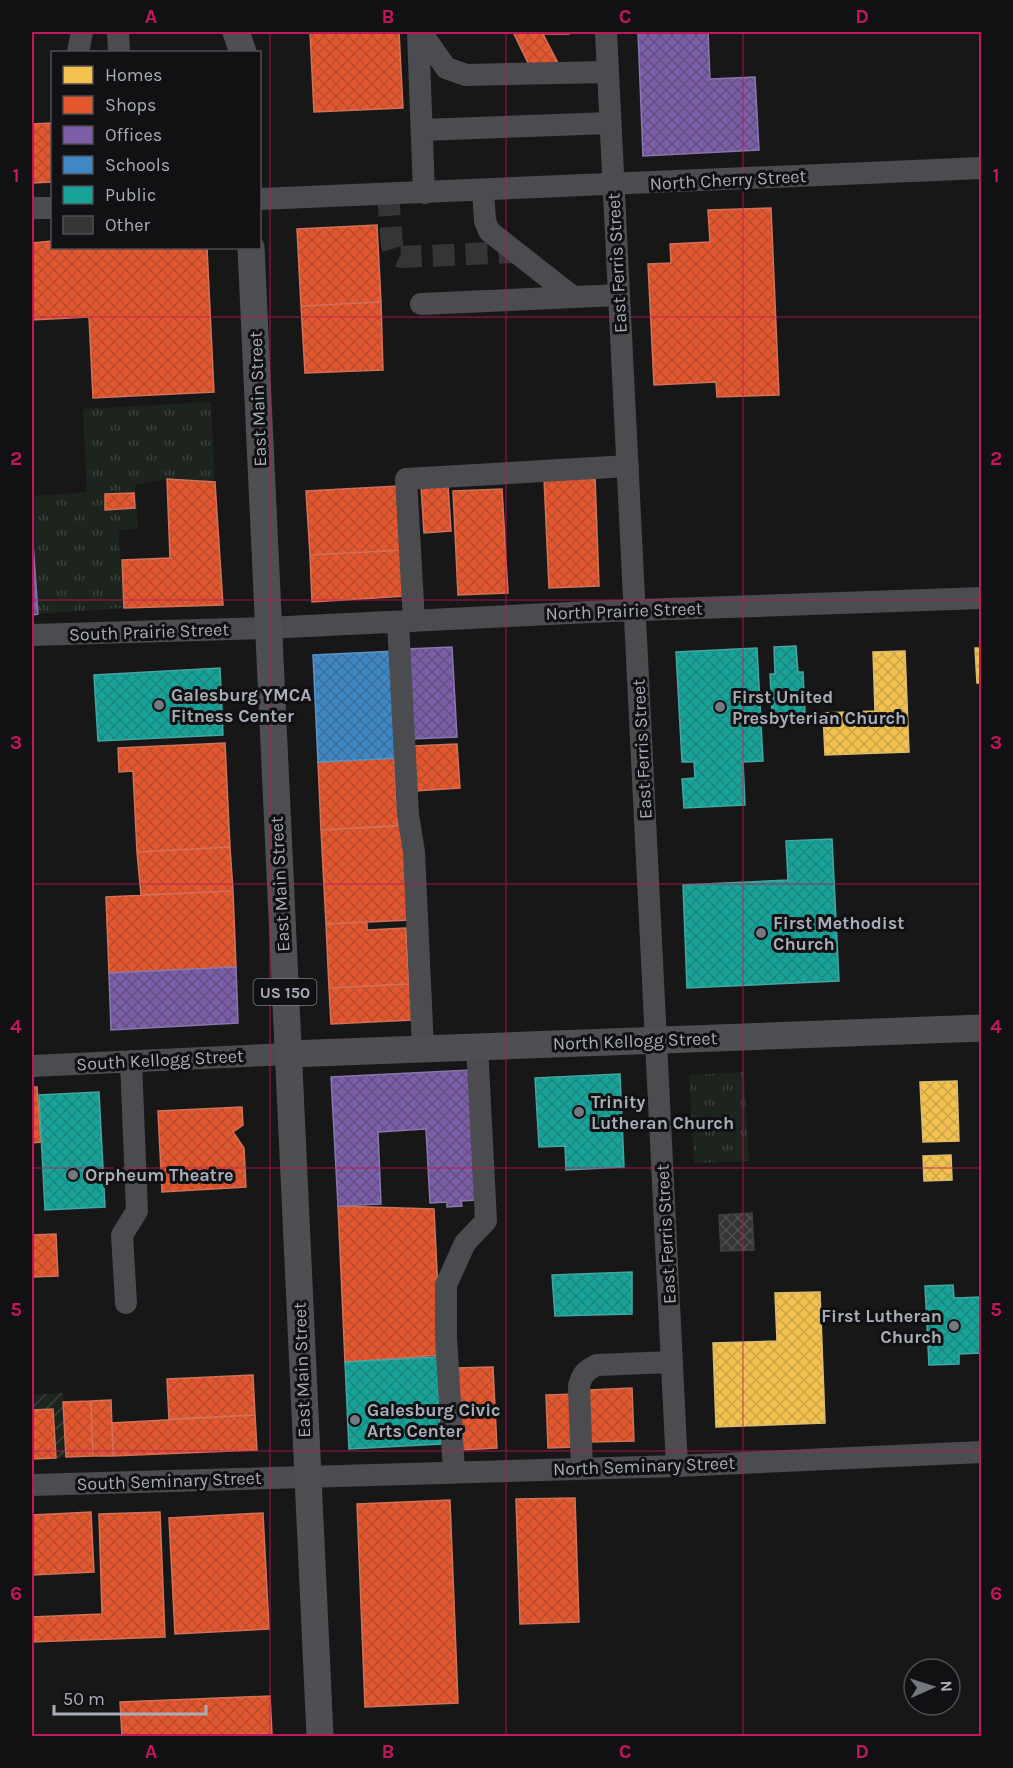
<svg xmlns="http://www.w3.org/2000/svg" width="1013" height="1768" viewBox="0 0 1013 1768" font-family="Karla,sans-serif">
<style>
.grass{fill:url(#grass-tufts)}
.garden{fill:url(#garden-furrows)}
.homes{fill:url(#homes-cross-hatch);stroke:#dcbb6e;stroke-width:1.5}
.shops{fill:url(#shops-cross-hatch);stroke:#d27157;stroke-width:1.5}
.offices{fill:url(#offices-cross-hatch);stroke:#8876ac;stroke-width:1.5}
.schools{fill:url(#schools-cross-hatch);stroke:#5e93c1;stroke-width:1.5}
.public{fill:url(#public-cross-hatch);stroke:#42a6a2;stroke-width:1.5}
.building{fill:url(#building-cross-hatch);stroke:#3f4043;stroke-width:1.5}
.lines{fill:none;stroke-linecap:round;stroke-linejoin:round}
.minor-tunnel{stroke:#343537;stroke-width:22;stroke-dasharray:22 11;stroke-linecap:butt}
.minor{stroke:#4b4c50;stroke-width:22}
.major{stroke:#4d4f52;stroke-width:27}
.grid{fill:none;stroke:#c2185b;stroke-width:1.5;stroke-opacity:0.55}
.poi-dot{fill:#757880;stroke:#111113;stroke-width:2}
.labels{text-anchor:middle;stroke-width:6;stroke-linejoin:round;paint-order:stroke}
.shield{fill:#111113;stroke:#7b7e86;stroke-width:1.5}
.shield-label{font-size:16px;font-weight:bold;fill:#a8adb8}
.street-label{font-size:18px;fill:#a8adb8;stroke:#111113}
.poi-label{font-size:18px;font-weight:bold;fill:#a8adb8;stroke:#111113;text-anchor:start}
.neatline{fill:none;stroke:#c2185b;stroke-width:2}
.grid-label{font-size:20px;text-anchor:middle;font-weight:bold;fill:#c2185b}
</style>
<defs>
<pattern id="grass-tufts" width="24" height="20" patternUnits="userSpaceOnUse" patternTransform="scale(1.5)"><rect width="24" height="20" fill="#1d241e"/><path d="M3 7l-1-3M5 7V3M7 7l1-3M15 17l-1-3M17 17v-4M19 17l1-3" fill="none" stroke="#3b413d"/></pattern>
<pattern id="garden-furrows" width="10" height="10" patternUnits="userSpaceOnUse" patternTransform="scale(1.5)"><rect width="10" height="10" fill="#1d241e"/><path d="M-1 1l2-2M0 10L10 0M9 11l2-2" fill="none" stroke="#3b413d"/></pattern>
<pattern id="homes-cross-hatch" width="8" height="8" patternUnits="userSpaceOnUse" patternTransform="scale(1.5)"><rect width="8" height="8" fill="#f2c14e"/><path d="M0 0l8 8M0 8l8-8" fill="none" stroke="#cca549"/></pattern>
<pattern id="shops-cross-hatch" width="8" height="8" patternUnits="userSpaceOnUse" patternTransform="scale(1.5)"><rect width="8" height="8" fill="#e4572e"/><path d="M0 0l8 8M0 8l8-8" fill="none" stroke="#b84e30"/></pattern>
<pattern id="offices-cross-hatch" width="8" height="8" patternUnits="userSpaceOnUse" patternTransform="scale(1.5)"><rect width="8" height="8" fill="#7b5ea7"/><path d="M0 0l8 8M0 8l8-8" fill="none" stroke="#614f80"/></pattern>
<pattern id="schools-cross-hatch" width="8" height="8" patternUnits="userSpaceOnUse" patternTransform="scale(1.5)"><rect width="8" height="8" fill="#3f88c5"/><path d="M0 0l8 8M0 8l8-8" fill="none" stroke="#3b6f9a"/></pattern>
<pattern id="public-cross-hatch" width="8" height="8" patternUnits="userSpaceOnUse" patternTransform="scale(1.5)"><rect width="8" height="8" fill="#17a398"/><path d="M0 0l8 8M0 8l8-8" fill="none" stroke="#1e8780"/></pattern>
<pattern id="building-cross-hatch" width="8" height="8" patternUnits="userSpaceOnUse" patternTransform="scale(1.5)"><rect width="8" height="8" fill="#353536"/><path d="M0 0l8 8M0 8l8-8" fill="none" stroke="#4f5051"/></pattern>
</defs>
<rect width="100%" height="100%" fill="#171717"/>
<path class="grass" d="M211,402L215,482L167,479L135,485L138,529L118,530L124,608L38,614L32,496L87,492L83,409Z
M744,1072L749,1161L694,1163L689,1075Z"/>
<path class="garden" d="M63,1393L66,1457L56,1458L53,1410H32V1395Z"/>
<path class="homes" d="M975,648H982V683H977Z
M905,651L909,752L825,755L823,713L875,711L873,652Z
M957,1081L959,1141L923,1142L920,1082Z
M951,1155L952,1180L924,1181L923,1156Z
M820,1292L825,1423L716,1427L713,1343L777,1341L775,1293Z"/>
<path class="shops" d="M310,32H399L403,108L314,112Z
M513,32H569V34H543L560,67H530Z
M52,123V182L32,183V124Z
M771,208L779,395L717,397L716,382L654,385L648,264L671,263L670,244L710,242L708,210Z
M377,225L381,302L301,306L297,229Z
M52,241V248H207L214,392L93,398L89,317L32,320V243Z
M381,302L383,370L305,373L301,306Z
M595,476L599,586L549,588L544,478Z
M167,479L215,482L223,605L124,608L122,560L170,558Z
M448,485L451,531L424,533L421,486Z
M399,486L403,550L310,555L306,491Z
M502,489L508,593L458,595L453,491Z
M134,493L135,508L105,510V494Z
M403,550L406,596L312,602L310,555Z
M225,743L230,847L137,852L133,771L119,772L118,748Z
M457,744L460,788L415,791L413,746Z
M394,758L398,826L321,830L318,762Z
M406,825L410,920L326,924L321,830Z
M230,847L233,891L141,895L137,852Z
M233,891L236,967L109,973L106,897Z
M367,922V930L406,928L409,984L329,988L326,924Z
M411,984L413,1020L331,1024L329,988Z
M32,1087H37L41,1142L32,1143Z
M242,1107L243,1125L233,1132L244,1148L246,1187L162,1192L158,1111Z
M338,1206L434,1209L441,1355L345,1362Z
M56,1234L58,1276L32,1277V1235Z
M493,1367L497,1448L459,1450L455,1368Z
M253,1375L255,1415L169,1419L167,1379Z
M632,1388L634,1441L591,1442L589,1390Z
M575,1394L577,1447L548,1448L546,1395Z
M111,1400L113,1456H93L91,1401Z
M91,1401L93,1456L66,1457L63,1402Z
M53,1409L56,1458L32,1459V1410Z
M255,1415L257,1450L113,1456L112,1423Z
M575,1498L579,1622L520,1624L516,1499Z
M450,1500L458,1703L365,1707L357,1504Z
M91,1512L94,1572L32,1575V1515Z
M160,1512L165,1637L32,1642V1617L102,1614L99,1514Z
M263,1513L269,1629L175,1634L169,1518Z
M270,1696L272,1734L122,1736L120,1702Z"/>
<path class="offices" d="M638,32H708L710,79L755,77L759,150L643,156Z
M32,528L38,614L32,615Z
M452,647L457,737L411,739L406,649Z
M236,967L238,1023L111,1030L109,973Z
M470,1070L476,1200L461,1201L462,1206L447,1207V1202L430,1203L426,1129L378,1132L381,1204L338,1206L331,1077Z"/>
<path class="schools" d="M396,651L401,758L318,762L313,655Z"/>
<path class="public" d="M796,646L798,672H803L805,713L772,714L770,674H775L774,647Z
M757,648L763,761L743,762L745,805L684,808L682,779L695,778L694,762H682L676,652Z
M220,668L223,735L98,741L94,675Z
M832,839L839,981L687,988L683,885L788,880L786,841Z
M620,1074L624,1167L566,1170L565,1146L539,1147L535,1078Z
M99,1092L105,1207L45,1210L39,1095Z
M632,1272V1314L555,1316L552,1275Z
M953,1285L954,1298L982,1297V1353L959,1354V1364L929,1365L925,1286Z
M437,1357L441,1444L349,1449L345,1362Z"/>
<path class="building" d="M752,1213L754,1250L721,1251L719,1215Z"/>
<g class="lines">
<path class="minor-tunnel" d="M388,194L392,245L395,254L401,257L517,252"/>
<path class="minor" d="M118,32L119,52
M418,32L424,193
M421,32L446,68L466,75L608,72
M606,32L677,1466
M78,52L82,32
M422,130L610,123
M483,190L485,221L489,231L573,297
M260,199L982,168
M32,208H52
M421,304L619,295
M414,621L406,479L628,466
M398,622L408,815L414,852L423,1048
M32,635L267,628L611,611L982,598
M32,1066L288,1054
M126,1303L122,1235L137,1211L131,1061
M582,1468L579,1386C582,1374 586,1370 597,1365L672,1362
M454,1472L446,1336V1285L465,1243L486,1221L477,1046
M32,1485L677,1466L982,1452"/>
<path class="major" d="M236,32L243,52
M251,248L320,1736
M288,1054L982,1028"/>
</g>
<path class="grid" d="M270,32V1736M506,32V1736M743,32V1736M32,317H982M32,600H982M32,884H982M32,1168H982M32,1451H982"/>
<g class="poi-dot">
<circle cx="159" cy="705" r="6"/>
<circle cx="720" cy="707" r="6"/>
<circle cx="761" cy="933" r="6"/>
<circle cx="579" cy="1112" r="6"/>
<circle cx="73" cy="1175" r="6"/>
<circle cx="954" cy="1326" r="6"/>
<circle cx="355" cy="1420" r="6"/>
</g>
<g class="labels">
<rect class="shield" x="253.5" y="979" width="63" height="26" rx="4.5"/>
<g class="shield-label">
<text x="285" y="998">US 150</text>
</g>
<g class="street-label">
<text transform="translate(728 180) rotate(-3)" y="6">North Cherry Street</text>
<text transform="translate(617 263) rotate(-93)" y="6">East Ferris Street</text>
<text transform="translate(258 399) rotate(-92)" y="6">East Main Street</text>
<text transform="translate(624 611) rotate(-2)" y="6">North Prairie Street</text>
<text transform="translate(149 632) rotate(-2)" y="6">South Prairie Street</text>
<text transform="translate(642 749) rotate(-93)" y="6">East Ferris Street</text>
<text transform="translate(280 884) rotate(-93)" y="6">East Main Street</text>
<text transform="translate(635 1041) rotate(-2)" y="6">North Kellogg Street</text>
<text transform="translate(160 1060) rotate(-3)" y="6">South Kellogg Street</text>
<text transform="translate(666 1234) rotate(-93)" y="6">East Ferris Street</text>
<text transform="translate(302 1370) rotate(-92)" y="6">East Main Street</text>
<text transform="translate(644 1466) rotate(-2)" y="6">North Seminary Street</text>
<text transform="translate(169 1481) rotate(-2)" y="6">South Seminary Street</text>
</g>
<g class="poi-label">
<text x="171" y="701">Galesburg YMCA<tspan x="171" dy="21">Fitness Center</tspan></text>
<text x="732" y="703">First United<tspan x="732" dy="21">Presbyterian Church</tspan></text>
<text x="773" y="929">First Methodist<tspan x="773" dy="21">Church</tspan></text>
<text x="591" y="1108">Trinity<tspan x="591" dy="21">Lutheran Church</tspan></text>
<text x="85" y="1181">Orpheum Theatre</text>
<text x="942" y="1322" text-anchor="end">First Lutheran<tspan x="942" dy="21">Church</tspan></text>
<text x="367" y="1416">Galesburg Civic<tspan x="367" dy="21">Arts Center</tspan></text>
</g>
</g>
<rect width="1013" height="1768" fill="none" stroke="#111113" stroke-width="66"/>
<rect x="51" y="51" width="210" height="198" fill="#111113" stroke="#4d4f55" stroke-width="1.5"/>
<rect x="63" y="66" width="30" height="18" fill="#f2c14e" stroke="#4d4f55" stroke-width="1.5"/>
<text x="105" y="81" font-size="18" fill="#a8adb8">Homes</text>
<rect x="63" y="96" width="30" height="18" fill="#e4572e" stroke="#4d4f55" stroke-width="1.5"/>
<text x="105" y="111" font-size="18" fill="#a8adb8">Shops</text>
<rect x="63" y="126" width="30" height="18" fill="#7b5ea7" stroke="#4d4f55" stroke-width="1.5"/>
<text x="105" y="141" font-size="18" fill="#a8adb8">Offices</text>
<rect x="63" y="156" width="30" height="18" fill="#3f88c5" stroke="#4d4f55" stroke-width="1.5"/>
<text x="105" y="171" font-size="18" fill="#a8adb8">Schools</text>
<rect x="63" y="186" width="30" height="18" fill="#17a398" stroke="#4d4f55" stroke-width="1.5"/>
<text x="105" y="201" font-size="18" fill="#a8adb8">Public</text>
<rect x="63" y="216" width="30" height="18" fill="#353536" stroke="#4d4f55" stroke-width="1.5"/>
<text x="105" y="231" font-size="18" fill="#a8adb8">Other</text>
<g transform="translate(932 1687) rotate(87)"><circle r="28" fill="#111113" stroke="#4d4f55" stroke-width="1.5"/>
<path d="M0-4.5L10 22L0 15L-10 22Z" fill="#757880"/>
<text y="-9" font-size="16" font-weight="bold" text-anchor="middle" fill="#a8adb8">N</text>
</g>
<path d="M54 1705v9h152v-9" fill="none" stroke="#a8adb8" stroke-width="3"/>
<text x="63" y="1705" font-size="18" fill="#a8adb8" stroke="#111113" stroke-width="4.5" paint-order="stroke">50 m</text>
<rect x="33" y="33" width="947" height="1702" class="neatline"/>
<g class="grid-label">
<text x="151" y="23">A</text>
<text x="388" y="23">B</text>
<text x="625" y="23">C</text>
<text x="862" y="23">D</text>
<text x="16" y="182">1</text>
<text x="996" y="182">1</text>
<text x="16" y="465">2</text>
<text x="996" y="465">2</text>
<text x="16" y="749">3</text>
<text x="996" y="749">3</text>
<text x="16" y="1033">4</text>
<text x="996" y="1033">4</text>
<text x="16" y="1316">5</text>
<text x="996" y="1316">5</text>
<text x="16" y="1600">6</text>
<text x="996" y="1600">6</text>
<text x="151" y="1758">A</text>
<text x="388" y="1758">B</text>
<text x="625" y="1758">C</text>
<text x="862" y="1758">D</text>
</g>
</svg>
